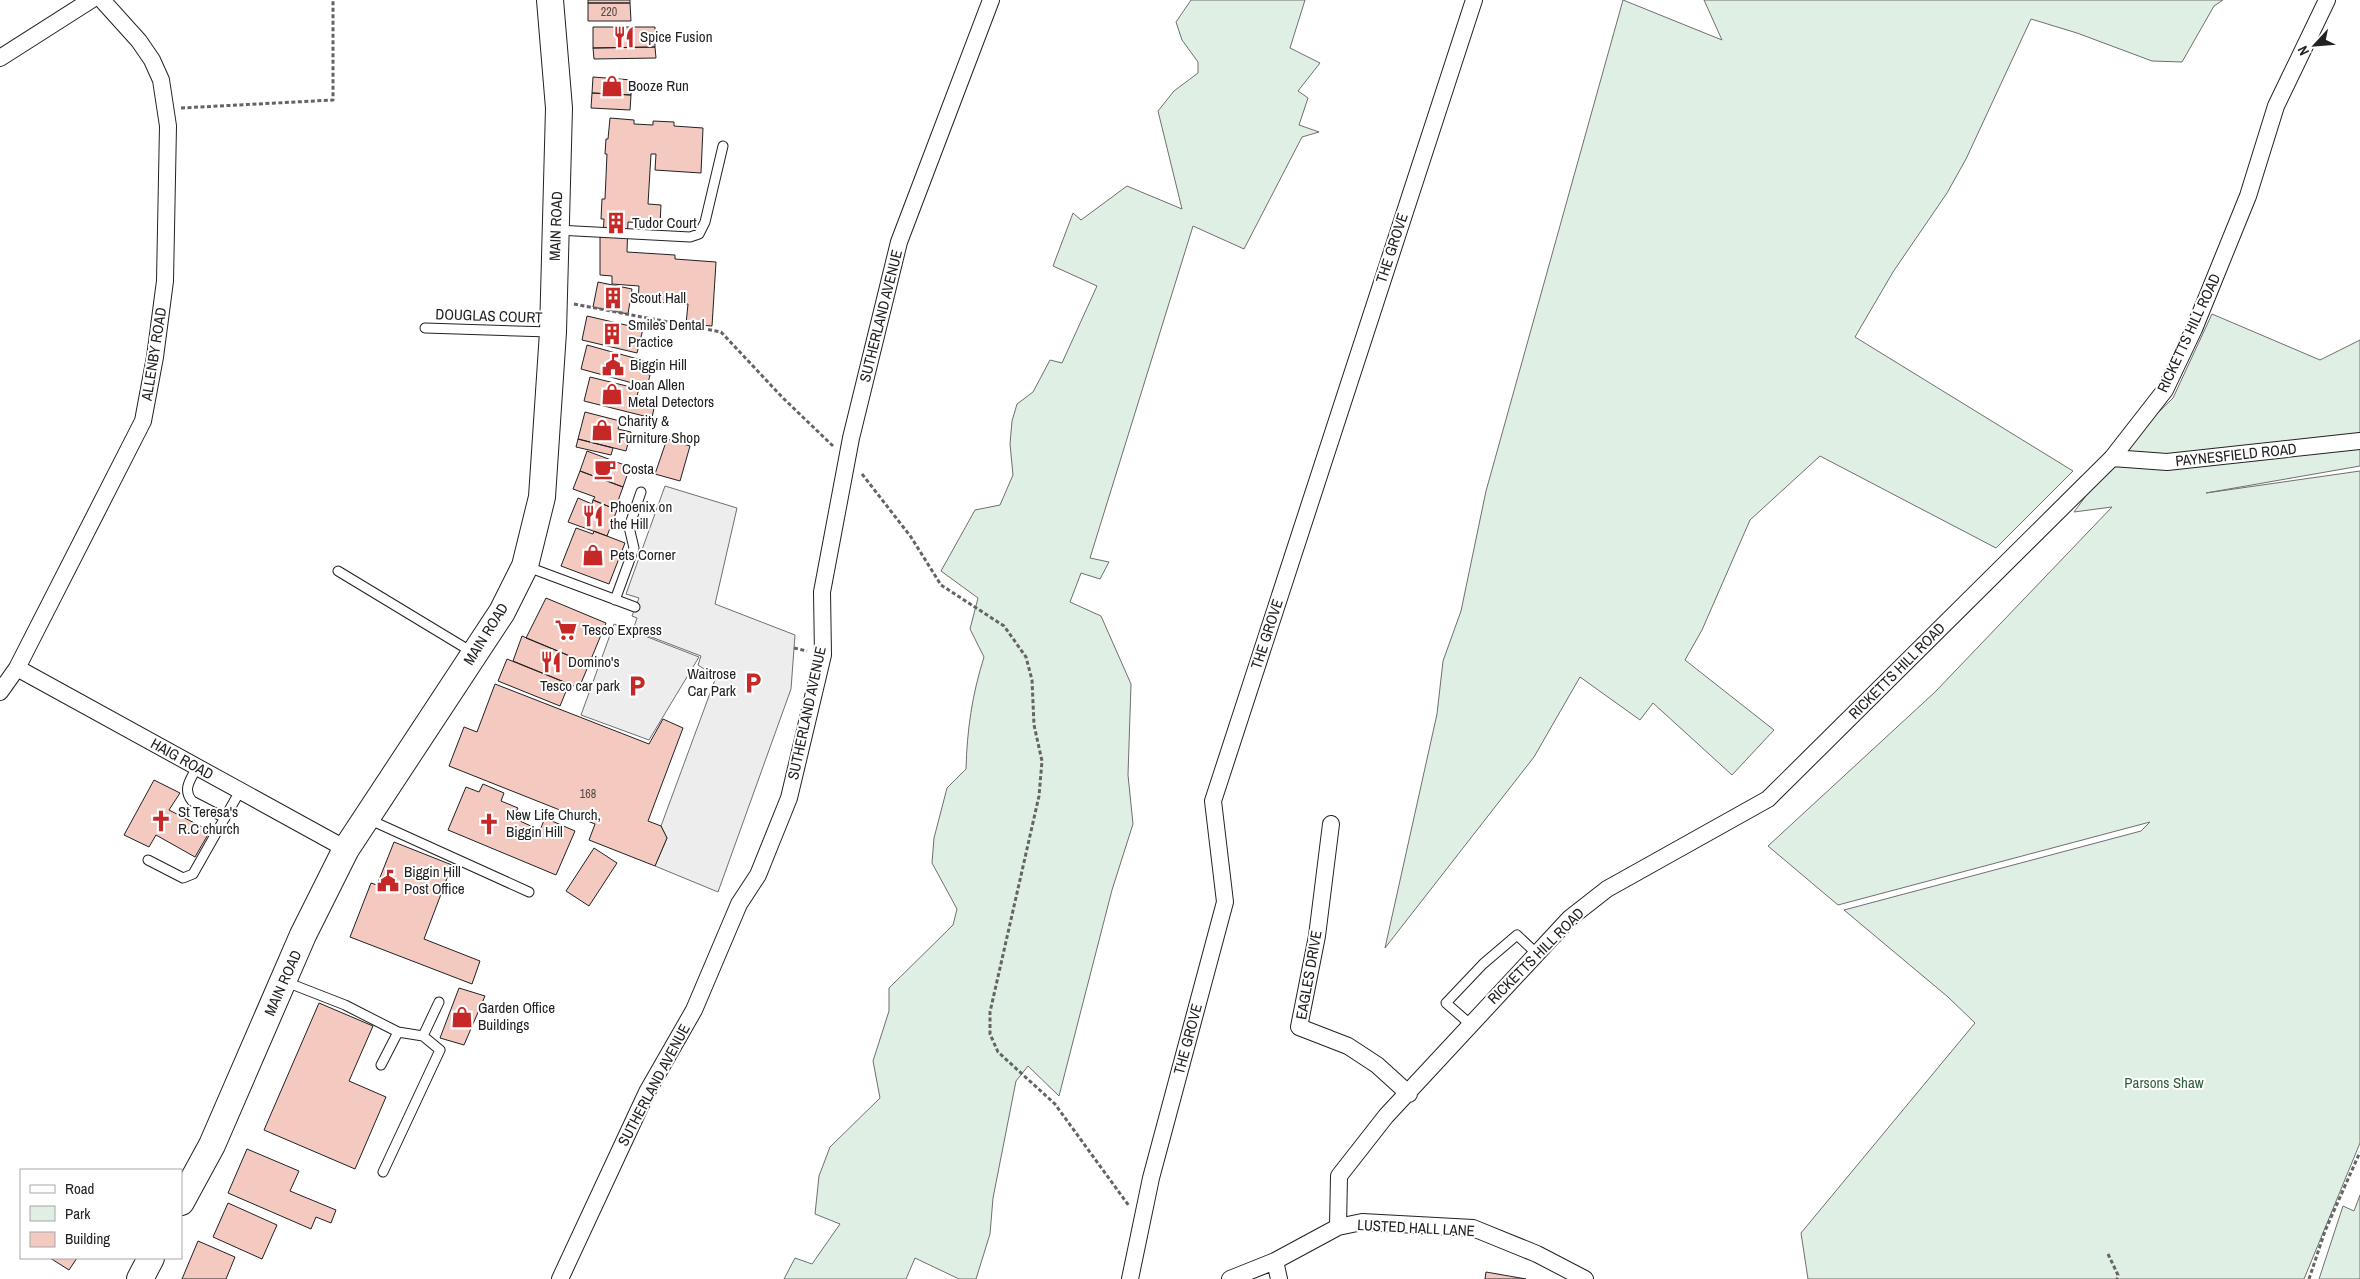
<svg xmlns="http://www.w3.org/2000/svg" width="2360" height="1279" viewBox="0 0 2360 1279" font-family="'Archivo Narrow',sans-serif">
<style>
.green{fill:#e0efe3;stroke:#6f6f6f}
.parking{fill:#ededed;stroke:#6f6f6f}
.building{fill:#f3c9c0;stroke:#222}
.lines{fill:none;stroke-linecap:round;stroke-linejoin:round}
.lane-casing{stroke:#222;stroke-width:11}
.street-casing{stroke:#222;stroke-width:18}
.primary-casing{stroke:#222;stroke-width:28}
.path{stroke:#646464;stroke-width:3;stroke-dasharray:4 2.5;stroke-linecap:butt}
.lane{stroke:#fff;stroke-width:9}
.street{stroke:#fff;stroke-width:16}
.primary{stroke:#fff;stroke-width:26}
.labels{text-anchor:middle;stroke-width:4;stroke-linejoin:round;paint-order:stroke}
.number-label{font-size:12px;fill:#564c4a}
.poi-label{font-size:15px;fill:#222;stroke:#fff;text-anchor:start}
.street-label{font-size:15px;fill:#222;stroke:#fff}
.park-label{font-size:15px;fill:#2f5e38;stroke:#fff}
</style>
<rect width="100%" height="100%" fill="#fff"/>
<path class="green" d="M1191,0H1305L1290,48L1320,63L1298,91L1308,98L1299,125L1319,132L1302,137L1244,249L1193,226L1090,558L1109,562L1100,579L1081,573L1070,602L1101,616L1131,684L1128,775L1133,824L1112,890L1059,1096L1028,1066L1016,1081L993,1198L990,1234L976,1279H959L915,1258L906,1279H784L795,1258L812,1264L840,1224L815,1214L819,1176L830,1147L880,1098L873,1061L889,1011V988L953,925L957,909L932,863L934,838L947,788L966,769C967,730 972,695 984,657L970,629L978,598L941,571L975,510L1000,505L1013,475L1010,444L1012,421L1017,404L1033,392L1050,360L1062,363L1097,286L1053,266L1073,213L1081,220L1127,186L1182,209L1158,111L1174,91L1198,73V62L1182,40L1176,22Z
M1623,0L1722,40L1704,0H2223L2214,6L2182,62L2152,61L2077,33L2031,19L1966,159L1947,193L1893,272L1855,337L2073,471L1996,548L1820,456L1750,520L1702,630L1685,660L1774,730L1732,775L1653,703L1640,720L1580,677L1534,757L1385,948L1437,714L1443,661L1461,611L1486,491Z
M2212,314L2320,360L2360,340V466L2206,493L2360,471V1143L2304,1279H1808L1801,1233L1975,1023L1948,997L1844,910L2141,831L2150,822L1838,905L1768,846L1935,692L2112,507L2074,512L2119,451L2173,398Z
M2360,1195V1279H2319L2343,1206L2354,1211Z"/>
<path class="parking" d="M665,486L737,508L715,604L795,635L791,689L718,892L655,866L667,838L661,826L716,677L698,665L701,656L633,630L637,618L632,616L639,598L626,594Z
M614,624L699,657L649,740L581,715Z"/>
<path class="building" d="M588,0H630V3H588Z
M588,3H630L631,21H588Z
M593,27H655V47L593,48Z
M655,47L656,58L594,59L593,48Z
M593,77L632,80L631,95L592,93Z
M592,93L631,95L630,110L591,108Z
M610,118L634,120V124L653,125V121L674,122V126L703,128L701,173L655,170L656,154H651L648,204L661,205L660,224L628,222L627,252L675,255V259L716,262L712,326L686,324L688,304L638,301L639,286L612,284V276L600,275V237H603L604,219H601L602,199H605L607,154H605L606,139H608Z
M598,282L632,289L628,314L593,307Z
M587,316L643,329L637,353L582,340Z
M587,345L645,361L642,373L650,375L647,387L581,369Z
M590,377L639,389L636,399L655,403L652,418L584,401Z
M585,412L620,421L618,429L631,432L626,451L578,439Z
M578,439L613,448L611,455L576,447Z
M667,439L690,446L680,481L655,474Z
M587,451L630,467L623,487L580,471Z
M580,471L623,487L615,509L593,500L595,497L573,489Z
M578,498L592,504L593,500L617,510L607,536L568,522Z
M576,528L593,534L594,531L625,543L609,584L561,566Z
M546,598L606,623L589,664L526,638Z
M522,636L589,664L579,688L513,661Z
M507,659L569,684L560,706L498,681Z
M495,684L649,744L663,719L683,728L648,821L661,826L667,838L655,866L589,840L595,824L449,766L464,727L477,732Z
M154,780L180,793L169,810L210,831L195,857L156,835L149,847L124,835Z
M483,784L504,793L501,801L518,808L513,818L540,830L545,818L575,831L556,875L448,830L466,787L479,792Z
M394,842L452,865L424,939L480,961L472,984L350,937L371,883L377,885Z
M594,848L617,863L589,906L566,891Z
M459,988L485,996L464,1045L440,1038Z
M319,1003L373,1026L349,1081L386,1097L355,1169L264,1130Z
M247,1149L299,1171L290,1191L336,1210L331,1223L316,1217L311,1229L228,1193Z
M228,1203L277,1225L262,1259L213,1237Z
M198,1241L235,1257L226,1279H182Z
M50,1258H77L69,1270Z
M1486,1272L1526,1279H1485Z"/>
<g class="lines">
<g class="lane-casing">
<path id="lane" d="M557,230L690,237L699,234L705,222L723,146
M425,328L550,332
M528,567L635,607
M338,571L472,652
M615,600L634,548L629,527L641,492
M197,767C191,779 182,789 192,801L225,818
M368,819L529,892
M148,860L183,878L193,874L240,791
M286,982L345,1005L398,1032L423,1036L440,1050L383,1172
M1470,1024L1446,1003L1483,964L1517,935L1536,953
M423,1036L439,1002
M381,1065L398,1032"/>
</g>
<g class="street-casing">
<path id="street" d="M0,58L91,0
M2112,458L2167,462L2360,441
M17,668L346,849
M0,692L17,668L143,421L155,357L165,281L168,126L161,80L152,60L139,41L102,0
M1331,824L1317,936L1299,1027L1348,1046L1377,1065L1409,1094
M1338,1227L1339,1176L1386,1116L1570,918L1607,889L1768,799L2112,458L2165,390L2194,329L2248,196L2276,106L2327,0
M1275,1261L1279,1279
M560,1279L647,1092L694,1010L739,904L758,875L789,798L823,655L822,592L851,438L899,242L991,0
M1130,1279L1151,1178L1225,902L1213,801L1474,0
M1230,1279L1275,1261L1338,1227L1362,1222L1473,1228L1537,1254L1585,1279"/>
</g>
<g class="primary-casing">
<path id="primary" d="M181,1202L212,1145L303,935L346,849L502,612L525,566L542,497L553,332L559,108L550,0
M140,1279L151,1258"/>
</g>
<path class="path" d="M181,108L333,100V0
M574,304L721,332L783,398L833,446
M862,474L911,537L941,585L1004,626L1026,657L1032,680L1034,725L1042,761L1039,796L990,1012V1034L998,1052L1055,1104L1129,1206
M794,648L807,651
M2108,1254L2118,1275L2117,1279
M2309,1279L2325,1231L2360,1152"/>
<use href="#lane" class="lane"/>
<use href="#street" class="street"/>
<use href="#primary" class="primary"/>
</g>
<defs>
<g id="restaurant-bare" transform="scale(1.725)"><path d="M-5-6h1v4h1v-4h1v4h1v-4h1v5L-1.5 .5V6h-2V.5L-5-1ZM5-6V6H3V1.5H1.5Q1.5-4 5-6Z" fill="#c62828" stroke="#fff" stroke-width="2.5" paint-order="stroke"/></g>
<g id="shop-bare" transform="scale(1.725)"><path d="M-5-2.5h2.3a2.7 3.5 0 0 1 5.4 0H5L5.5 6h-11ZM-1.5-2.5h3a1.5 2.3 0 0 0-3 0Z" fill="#c62828" stroke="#fff" stroke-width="2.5" paint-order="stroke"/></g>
<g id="building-bare" transform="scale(1.725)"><path d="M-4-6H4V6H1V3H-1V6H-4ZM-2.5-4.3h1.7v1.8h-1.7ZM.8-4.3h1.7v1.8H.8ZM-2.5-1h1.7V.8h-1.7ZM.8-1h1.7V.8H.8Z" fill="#c62828" stroke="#fff" stroke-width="2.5" paint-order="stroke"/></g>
<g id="civic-bare" transform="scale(1.725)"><path d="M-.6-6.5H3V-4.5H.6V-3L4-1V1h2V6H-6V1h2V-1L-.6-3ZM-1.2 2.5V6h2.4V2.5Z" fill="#c62828" stroke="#fff" stroke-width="2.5" paint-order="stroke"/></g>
<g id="cafe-bare" transform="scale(1.725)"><path d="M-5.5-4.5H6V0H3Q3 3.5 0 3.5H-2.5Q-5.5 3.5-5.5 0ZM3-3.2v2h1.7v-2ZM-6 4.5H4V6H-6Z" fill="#c62828" stroke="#fff" stroke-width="2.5" paint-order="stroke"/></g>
<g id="supermarket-bare" transform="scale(1.725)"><path d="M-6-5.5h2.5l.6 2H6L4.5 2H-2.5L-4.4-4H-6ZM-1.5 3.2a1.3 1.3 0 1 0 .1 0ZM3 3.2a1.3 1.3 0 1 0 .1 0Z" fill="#c62828" stroke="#fff" stroke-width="2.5" paint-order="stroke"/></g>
<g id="parking-bare" transform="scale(1.725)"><path d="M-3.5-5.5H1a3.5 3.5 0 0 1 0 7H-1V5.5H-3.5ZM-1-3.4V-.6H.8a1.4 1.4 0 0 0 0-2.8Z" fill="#c62828" stroke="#fff" stroke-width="2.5" paint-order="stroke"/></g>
<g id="church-bare" transform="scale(1.725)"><path d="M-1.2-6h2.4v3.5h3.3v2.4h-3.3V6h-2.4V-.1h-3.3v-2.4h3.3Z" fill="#c62828" stroke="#fff" stroke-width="2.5" paint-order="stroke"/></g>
</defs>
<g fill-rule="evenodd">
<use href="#restaurant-bare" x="624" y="37"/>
<use href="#shop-bare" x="612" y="86"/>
<use href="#building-bare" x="616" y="223"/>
<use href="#building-bare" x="613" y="298"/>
<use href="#building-bare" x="612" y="334"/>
<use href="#civic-bare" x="613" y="365"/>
<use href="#shop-bare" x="612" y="394"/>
<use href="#shop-bare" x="602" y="430"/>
<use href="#cafe-bare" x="605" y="469"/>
<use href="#restaurant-bare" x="593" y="516"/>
<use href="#shop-bare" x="593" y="555"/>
<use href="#supermarket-bare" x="566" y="630"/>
<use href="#restaurant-bare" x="551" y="662"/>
<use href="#parking-bare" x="753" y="683"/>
<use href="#parking-bare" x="637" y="686"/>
<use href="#church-bare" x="161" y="821"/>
<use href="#church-bare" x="489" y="824"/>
<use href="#civic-bare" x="388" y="881"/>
<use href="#shop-bare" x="462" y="1017"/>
</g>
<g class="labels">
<g class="number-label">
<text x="609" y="16">220</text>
<text x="588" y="798">168</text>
</g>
<g class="poi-label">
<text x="640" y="42">Spice Fusion</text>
<text x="628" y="91">Booze Run</text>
<text x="632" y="228">Tudor Court</text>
<text x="630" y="303">Scout Hall</text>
<text x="628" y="330">Smiles Dental<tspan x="628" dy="17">Practice</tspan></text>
<text x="630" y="370">Biggin Hill</text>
<text x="628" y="390">Joan Allen<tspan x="628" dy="17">Metal Detectors</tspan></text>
<text x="618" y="426">Charity &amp;<tspan x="618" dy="17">Furniture Shop</tspan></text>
<text x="622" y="474">Costa</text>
<text x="610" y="512">Phoenix on<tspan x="610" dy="17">the Hill</tspan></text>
<text x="610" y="560">Pets Corner</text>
<text x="582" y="635">Tesco Express</text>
<text x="568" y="667">Domino's</text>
<text x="736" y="679" text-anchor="end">Waitrose<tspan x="736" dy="17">Car Park</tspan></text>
<text x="620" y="691" text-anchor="end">Tesco car park</text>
<text x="178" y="817">St Teresa's<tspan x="178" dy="17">R.C church</tspan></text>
<text x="506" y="820">New Life Church,<tspan x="506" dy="17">Biggin Hill</tspan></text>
<text x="404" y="877">Biggin Hill<tspan x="404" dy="17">Post Office</tspan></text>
<text x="478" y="1013">Garden Office<tspan x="478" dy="17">Buildings</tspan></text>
</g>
<g class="street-label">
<text transform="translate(556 226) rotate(-88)" y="5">MAIN ROAD</text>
<text transform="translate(1392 248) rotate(-72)" y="5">THE GROVE</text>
<text transform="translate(489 316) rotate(2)" y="5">DOUGLAS COURT</text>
<text transform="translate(881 316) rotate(-76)" y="5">SUTHERLAND AVENUE</text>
<text transform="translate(2189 333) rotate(-65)" y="5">RICKETTS HILL ROAD</text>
<text transform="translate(154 354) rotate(-81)" y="5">ALLENBY ROAD</text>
<text transform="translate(2236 455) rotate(-6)" y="5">PAYNESFIELD ROAD</text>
<text transform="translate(486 634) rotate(-58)" y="5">MAIN ROAD</text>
<text transform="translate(1267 634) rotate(-72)" y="5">THE GROVE</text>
<text transform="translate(1897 671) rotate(-45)" y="5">RICKETTS HILL ROAD</text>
<text transform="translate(807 713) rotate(-78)" y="5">SUTHERLAND AVENUE</text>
<text transform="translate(182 759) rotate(29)" y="5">HAIG ROAD</text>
<text transform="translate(1536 956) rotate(-45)" y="5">RICKETTS HILL ROAD</text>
<text transform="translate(1309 975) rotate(-80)" y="5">EAGLES DRIVE</text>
<text transform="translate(283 983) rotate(-66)" y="5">MAIN ROAD</text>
<text transform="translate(1188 1039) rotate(-75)" y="5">THE GROVE</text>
<text transform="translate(654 1085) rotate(-62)" y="5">SUTHERLAND AVENUE</text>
<text transform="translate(1416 1228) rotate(3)" y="5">LUSTED HALL LANE</text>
</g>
<g class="park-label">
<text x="2164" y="1088">Parsons Shaw</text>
</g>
</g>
<rect x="20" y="1169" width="162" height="90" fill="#ffffff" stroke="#a7a7a7"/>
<rect x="30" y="1185" width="25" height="8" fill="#ffffff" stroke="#a7a7a7"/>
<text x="65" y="1194" font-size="15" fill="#222222">Road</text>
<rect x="30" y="1206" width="25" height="15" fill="#e0efe3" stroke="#a7a7a7"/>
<text x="65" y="1219" font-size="15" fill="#222222">Park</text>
<rect x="30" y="1232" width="25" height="15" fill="#f3c9c0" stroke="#a7a7a7"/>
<text x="65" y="1244" font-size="15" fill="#222222">Building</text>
<g transform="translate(2315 45) rotate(244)" stroke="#ffffff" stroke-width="4" paint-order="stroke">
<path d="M0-4L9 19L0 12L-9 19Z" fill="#222222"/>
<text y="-8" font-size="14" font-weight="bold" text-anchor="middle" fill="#222222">N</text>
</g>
</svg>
